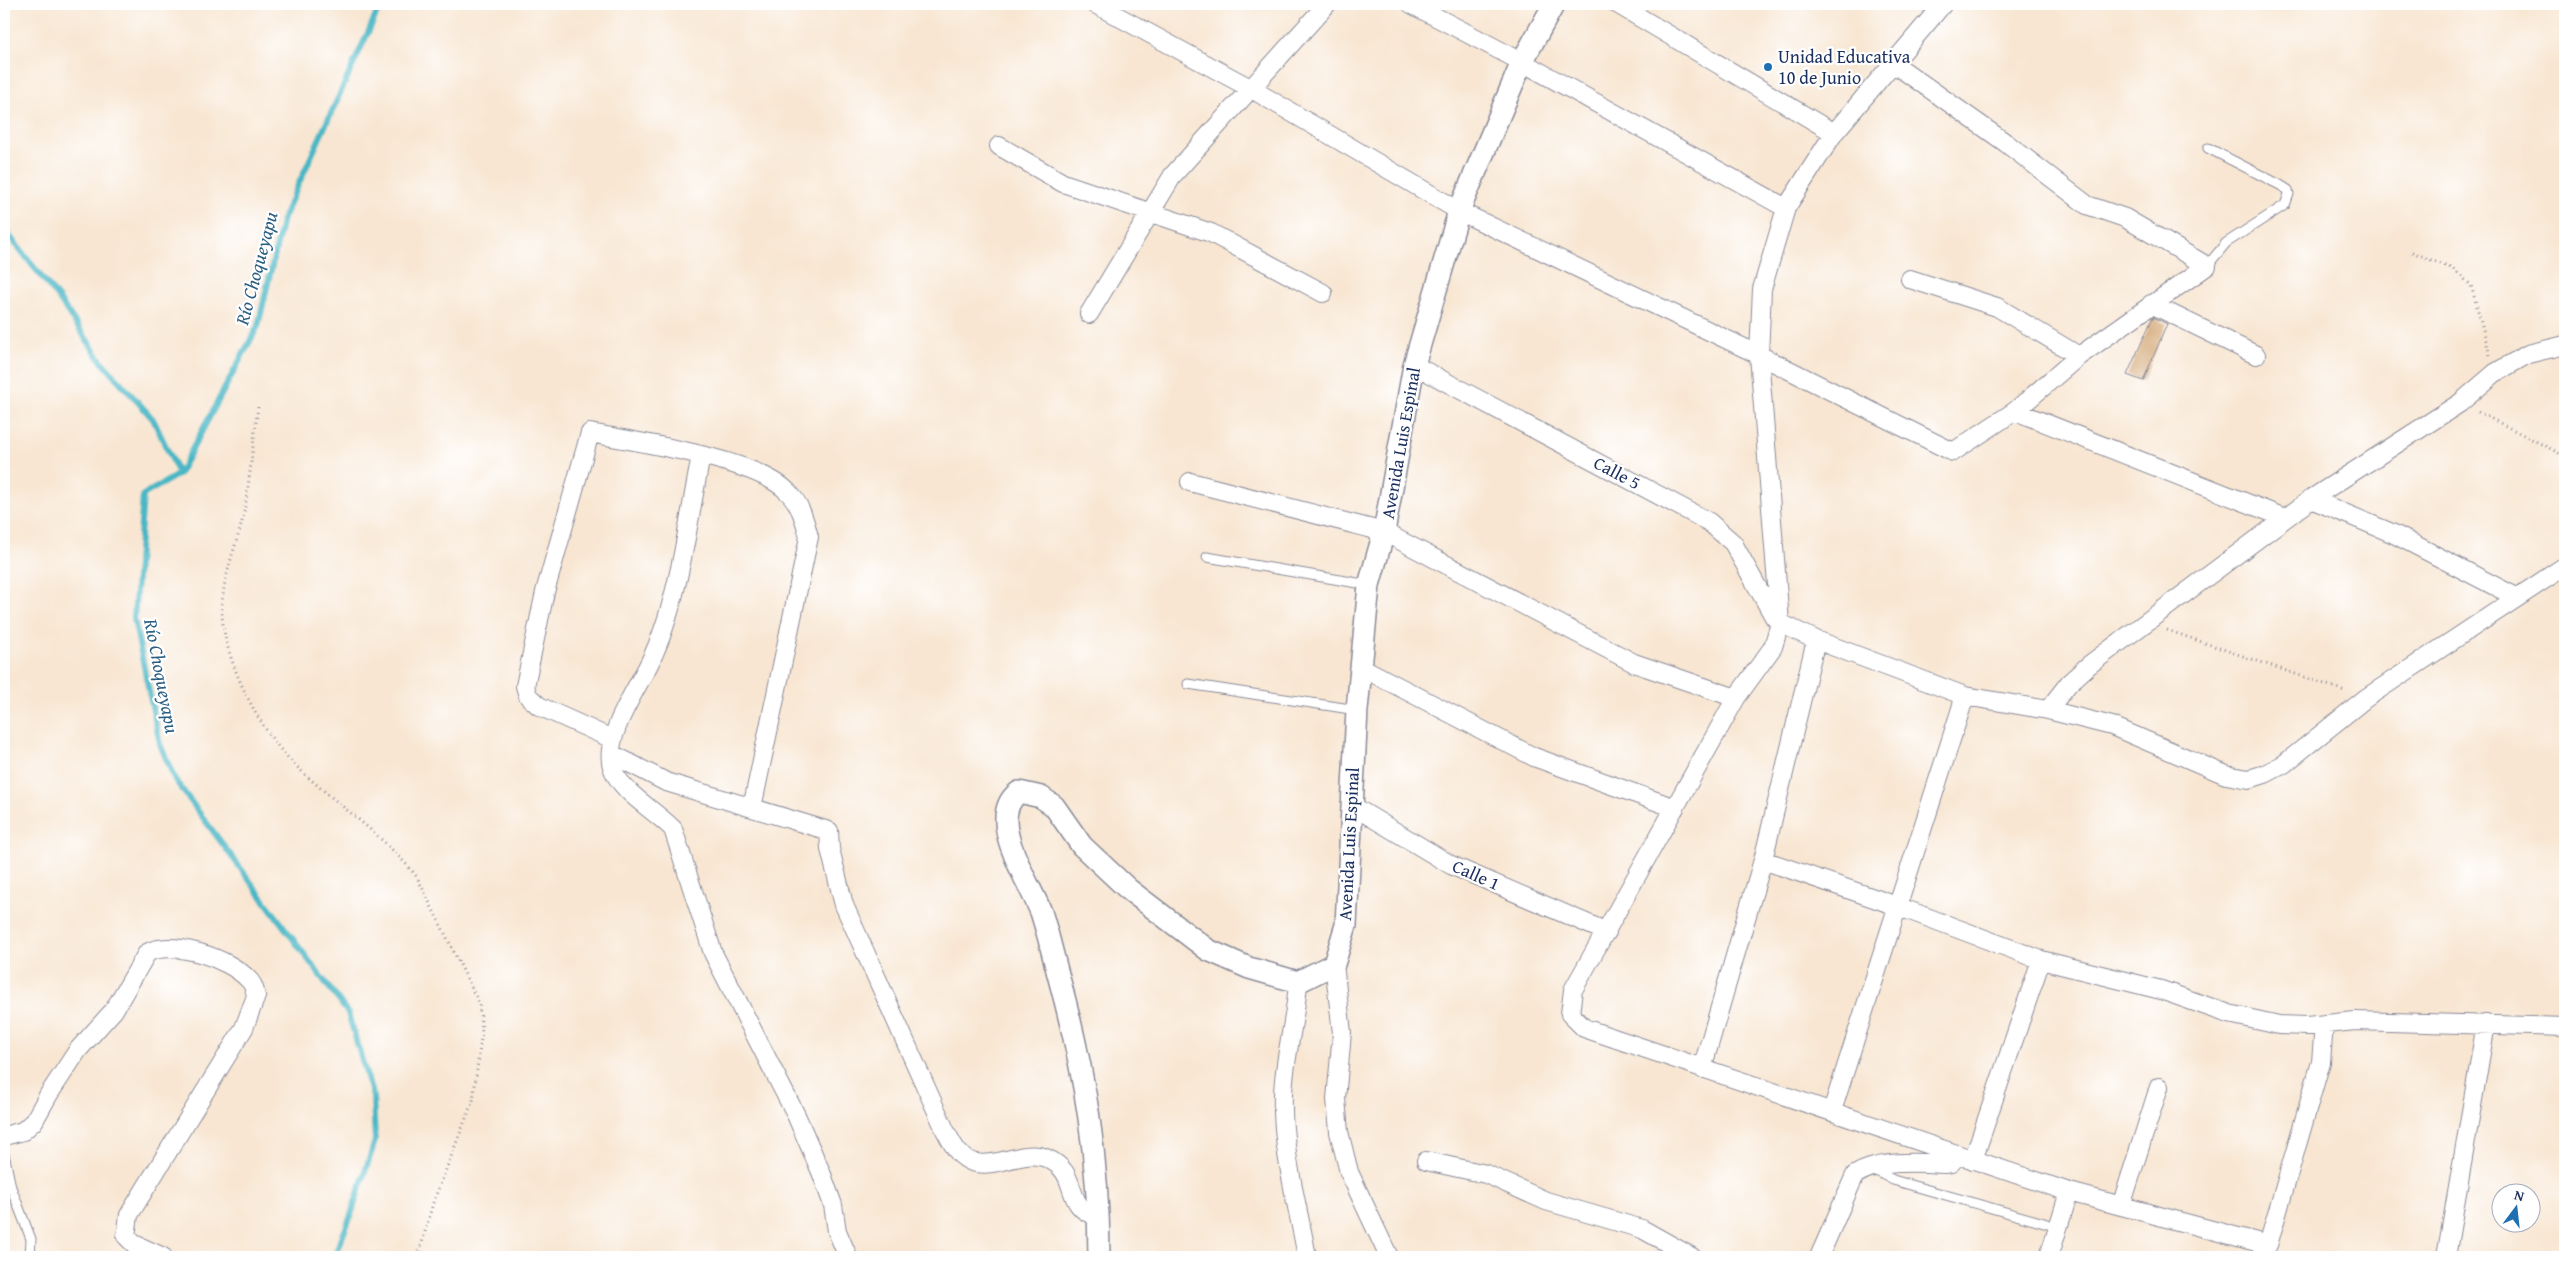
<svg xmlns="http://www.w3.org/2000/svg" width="2569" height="1261" viewBox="0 0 2569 1261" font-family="'Gentium Book Plus',serif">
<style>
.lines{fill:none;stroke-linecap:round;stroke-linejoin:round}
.stream{stroke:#4ab7c6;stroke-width:6}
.building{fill:#ce9c64}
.service-casing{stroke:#8a8a98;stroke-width:11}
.minor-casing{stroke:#8a8a98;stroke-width:20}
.tertiary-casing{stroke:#8a8a98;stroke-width:24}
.path{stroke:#8a8a98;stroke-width:3;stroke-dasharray:1 4;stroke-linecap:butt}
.service{stroke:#fff;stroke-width:9}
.minor{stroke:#fff;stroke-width:18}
.tertiary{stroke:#fff;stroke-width:21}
.poi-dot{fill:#1f6fb2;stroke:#fff;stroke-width:2}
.labels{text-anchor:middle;stroke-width:4.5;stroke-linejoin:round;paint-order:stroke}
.poi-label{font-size:18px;fill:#1b2f5e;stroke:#fff;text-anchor:start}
.street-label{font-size:18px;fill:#1b2f5e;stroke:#fff}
.water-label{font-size:19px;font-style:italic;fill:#2b5f82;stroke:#fff}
</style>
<rect width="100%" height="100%" fill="#fff"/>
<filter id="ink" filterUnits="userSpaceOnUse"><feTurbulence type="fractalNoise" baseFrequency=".02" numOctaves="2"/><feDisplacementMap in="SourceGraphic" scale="10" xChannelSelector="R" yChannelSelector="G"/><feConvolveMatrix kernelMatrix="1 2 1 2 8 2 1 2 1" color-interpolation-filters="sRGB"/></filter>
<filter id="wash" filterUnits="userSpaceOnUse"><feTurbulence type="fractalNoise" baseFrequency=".0096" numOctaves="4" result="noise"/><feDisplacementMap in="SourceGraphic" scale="20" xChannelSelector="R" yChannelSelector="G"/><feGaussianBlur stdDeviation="1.12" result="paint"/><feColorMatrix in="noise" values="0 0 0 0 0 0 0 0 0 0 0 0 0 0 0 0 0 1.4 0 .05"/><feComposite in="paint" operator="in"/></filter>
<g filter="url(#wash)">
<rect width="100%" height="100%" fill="#f8e6d2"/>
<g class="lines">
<path class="stream" d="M4,229L59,299L102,362L153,419L179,474
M334,1257L350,1218L375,1141L373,1097L348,1013L175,780L160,744L134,619L143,495L179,474L258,326L283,218L381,4"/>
</g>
<g id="blocks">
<path class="building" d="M2153,317L2167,324L2143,381L2127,375Z"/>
</g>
</g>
<g filter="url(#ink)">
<use href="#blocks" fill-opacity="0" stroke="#8a8a98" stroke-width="1"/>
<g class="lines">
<g class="service-casing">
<path id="service" d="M2207,266L2226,243L2285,205L2289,194L2288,190L2280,185L2208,148
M1207,557L1369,585
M1188,684L1357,710
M4,1154L11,1187L31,1239L30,1257
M1871,1168L1893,1180L2058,1227"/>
</g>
<g class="minor-casing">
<path id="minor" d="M1095,4L1250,88L1459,211L1759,355L1953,452L2015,411L2079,356L2207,266L2125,218L2087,205L2006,143L1893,63
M1411,4L1522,62L1786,208
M1617,4L1834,133
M1943,4L1834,133L1786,208L1762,289L1759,355L1780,623L1773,647L1736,698L1573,990L1570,1014L1584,1028L2069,1192L2268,1245L2321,1062L2324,1024
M999,146L1063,183L1211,233L1323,293
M1910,279L1997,307L2079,356
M2151,304L2256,355
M1089,314L1173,175L1327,4
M1414,365L1709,522L1733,543L1774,617L1780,623L1816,640L1965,696L2048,710L2112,726L2226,775L2249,779L2265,774L2284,764L2366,698L2565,566
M2015,411L2285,518
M701,456C688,521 679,603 650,662C637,689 603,737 612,767C620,792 655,810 673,829L713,953L796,1115L821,1172L833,1205L837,1231L848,1257
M1190,482L1384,532L1634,663L1736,698
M2311,499L2394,534L2516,597
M1361,667L1534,757L1675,808
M2048,710L2069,683L2089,665L2311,499L2460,403L2495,373L2528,354L2565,345
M612,739L539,706L528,696L525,686L545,592L590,433C637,442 757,459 788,492C800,503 805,521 809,537L752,808
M612,754L666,782L829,831L830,849L844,905L946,1132C950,1139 955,1150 961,1155C985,1178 1019,1147 1046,1158C1083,1173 1060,1207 1099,1217
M1351,805L1451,865L1607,932
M1763,860L1897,906L2041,960L2161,990L2229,1014L2279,1025L2307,1026L2355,1021L2565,1027
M1334,964L1342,1033L1336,1099L1339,1132L1349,1172L1389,1257
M1298,982C1296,1020 1284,1057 1283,1095C1281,1147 1298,1206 1307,1257
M1702,1069L1763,860L1816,640
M1832,1111L1965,696
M4,1136L23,1131L34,1121L49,1094L78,1050L114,1010L147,953C171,939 229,958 248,979C253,983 255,990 256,996L244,1028L129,1215L126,1236L134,1244L163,1257
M1973,1160L2041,960
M1426,1161L1486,1174L1546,1201L1642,1229L1692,1257
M2121,1206L2159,1087
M1819,1257L1855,1175C1878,1160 1917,1162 1944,1164L1951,1163L1958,1155
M2049,1257L2069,1192
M2446,1257L2486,1024"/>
</g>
<g class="tertiary-casing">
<path id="tertiary" d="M1099,1257C1099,1159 1085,1073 1059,978C1053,956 1048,933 1041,912C1029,881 984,818 1019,792L1041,797L1054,806L1082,846L1128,889L1208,950L1249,968L1298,982L1334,964L1346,925L1357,710L1369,585L1384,532L1414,365L1459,211L1522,62L1554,4"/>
</g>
<path class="path" d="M2412,252L2453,269L2471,285L2490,355
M258,407C253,442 250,478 244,513C238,540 227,566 223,594C214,644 258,730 294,764C334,803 382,833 417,877L479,1003L482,1031L473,1100L433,1203L418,1257
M2478,412L2565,456
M2167,630L2345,691"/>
<use href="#service" class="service"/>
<use href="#minor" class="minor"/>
<use href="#tertiary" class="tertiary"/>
</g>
</g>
<circle class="poi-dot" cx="1768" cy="67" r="5"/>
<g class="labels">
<g class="poi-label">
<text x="1778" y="63">Unidad Educativa<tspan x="1778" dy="21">10 de Junio</tspan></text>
</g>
<g class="street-label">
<text transform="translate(1401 443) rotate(-80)" y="6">Avenida Luis Espinal</text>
<text transform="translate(1617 473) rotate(28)" y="6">Calle 5</text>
<text transform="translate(1349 844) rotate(-87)" y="6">Avenida Luis Espinal</text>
<text transform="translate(1476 875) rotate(24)" y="6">Calle 1</text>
</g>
<g class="water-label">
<text transform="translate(256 268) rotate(-75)" y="7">Río Choqueyapu</text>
<text transform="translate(162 676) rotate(79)" y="7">Río Choqueyapu</text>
</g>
</g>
<rect width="2569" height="1261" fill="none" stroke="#fff" stroke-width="20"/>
<g transform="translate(2516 1208) rotate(15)"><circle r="24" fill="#ffffff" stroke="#a4acbf"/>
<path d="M0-4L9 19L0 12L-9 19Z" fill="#1f6fb2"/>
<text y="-8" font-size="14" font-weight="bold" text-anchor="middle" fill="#1b2f5e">N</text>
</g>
</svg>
